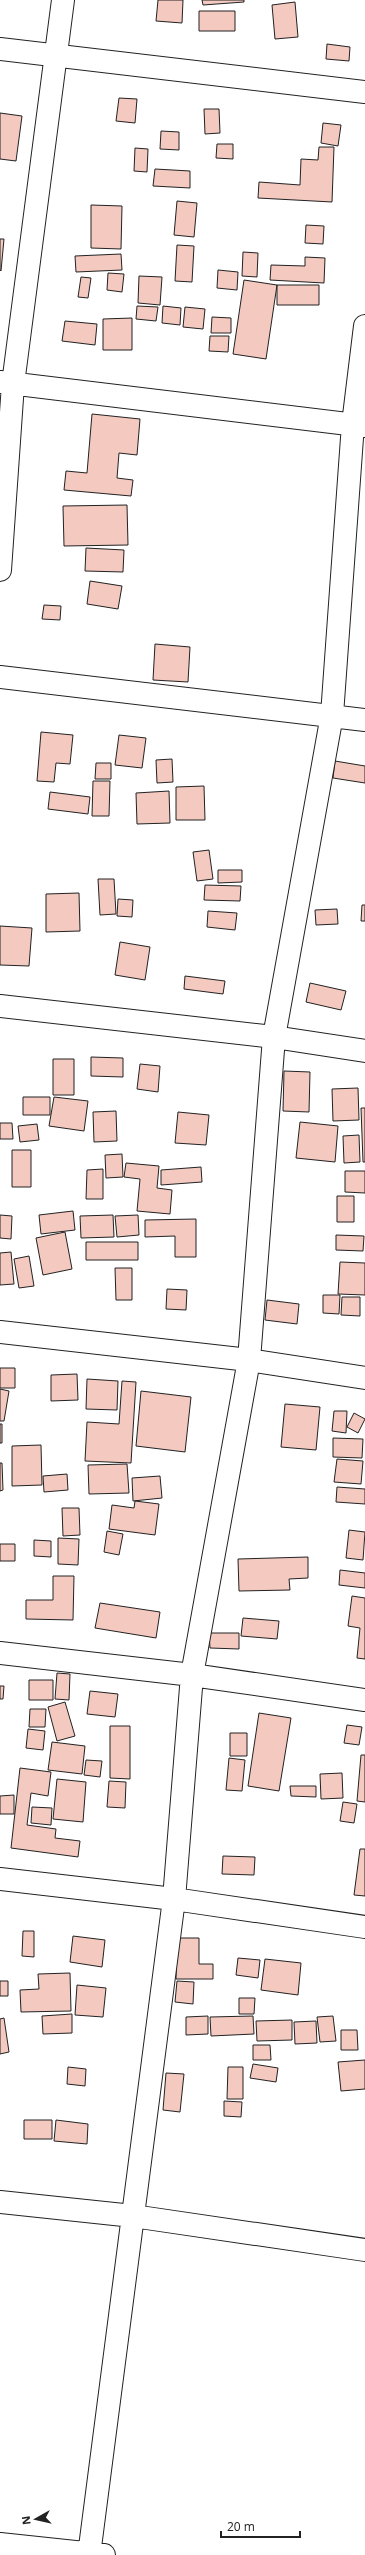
<svg xmlns="http://www.w3.org/2000/svg" width="365" height="2555" viewBox="0 0 365 2555" font-family="'Open Sans',sans-serif">
<style>
.building{fill:#f3c9c0;stroke:#222}
.lines{fill:none;stroke-linecap:round;stroke-linejoin:round}
.minor-casing{stroke:#222;stroke-width:24}
.minor{stroke:#fff;stroke-width:22}
</style>
<rect width="100%" height="100%" fill="#fff"/>
<path class="building" d="M158,0H183L182,23L156,21Z
M202,0H244V2L203,5Z
M295,2L298,37L275,39L272,5Z
M199,11H235V31H199Z
M327,44L350,47L349,61L326,59Z
M119,98L137,99L135,123L116,121Z
M204,109H219L220,133L205,134Z
M0,113L22,116L16,161L0,159Z
M323,123L341,125L338,146L321,143Z
M161,131L179,132V150L160,149Z
M217,144H233V159L216,158Z
M319,147H334L332,202L258,198L259,182L300,185L301,159L318,160Z
M135,148L148,149L147,172L134,171Z
M155,169L190,171V188L153,186Z
M177,201L197,203L194,237L174,235Z
M91,205L122,206L121,249L91,248Z
M306,225L324,226L323,244L305,243Z
M0,239H4L1,271L0,270Z
M177,245L194,246L192,282L175,281Z
M243,252L258,253L257,277L242,276Z
M121,254L122,270L76,272L75,256Z
M305,257L325,258L324,283L270,280L271,265L305,266Z
M218,270L238,272L237,290L217,288Z
M108,273L124,274L122,292L107,290Z
M139,276L162,277L160,305L138,303Z
M81,277L91,278L88,298L78,297Z
M244,280L277,285L266,359L233,354Z
M277,285H319V305H277Z
M137,306L158,307L156,321L136,319Z
M163,306L181,308L180,325L162,323Z
M185,307L205,309L203,329L183,327Z
M212,317L231,318V333H211Z
M132,318V350H103V319Z
M65,321L97,324L95,345L62,341Z
M210,336H229L228,352L209,351Z
M92,414L140,419L137,455L119,453L117,478L133,480L131,496L64,490L66,471L87,473Z
M127,505L128,545L64,546L63,506Z
M86,548L124,550L123,572L85,571Z
M90,581L122,586L118,609L87,604Z
M44,605L61,606L60,620L42,619Z
M155,644L190,647L188,682L153,680Z
M41,732L73,735L70,764L56,763L54,782L37,781Z
M119,735L146,738L142,768L115,765Z
M172,759L173,782L157,783L156,760Z
M335,761L365,766V783L333,778Z
M96,763H111V779H95Z
M93,781H110L109,816H92Z
M204,786L205,820H176V787Z
M169,791L170,823L137,824L136,793Z
M50,792L90,797L88,814L48,809Z
M209,850L213,879L197,881L193,852Z
M218,870H242V882L218,883Z
M98,879H114L116,914L100,915Z
M205,885L241,886L240,901L204,900Z
M79,893L80,931L46,932V894Z
M118,899L133,900L132,917L117,916Z
M362,905H365V921H361Z
M337,909L338,924L316,925L315,910Z
M208,911L237,913L235,930L207,927Z
M0,926L32,928L29,966L0,965Z
M120,942L150,947L145,980L115,975Z
M185,976L225,981L223,994L184,989Z
M310,983L346,991L341,1010L306,1002Z
M91,1057L123,1058V1077L91,1076Z
M53,1059H74V1095H53Z
M140,1064L160,1066L158,1092L137,1089Z
M284,1071L310,1072L309,1112L283,1111Z
M358,1088L359,1120L333,1121L332,1089Z
M23,1097H50V1115H23Z
M54,1097L88,1101L84,1131L49,1126Z
M361,1108H365V1162H363Z
M116,1111L117,1141L94,1142L93,1112Z
M178,1112L209,1115L206,1145L175,1143Z
M300,1122L338,1126L335,1162L296,1158Z
M0,1123H12L13,1139H0Z
M37,1124L39,1140L20,1142L18,1126Z
M359,1135L360,1162L344,1163L343,1136Z
M12,1150H31V1187H12Z
M122,1154L123,1177L106,1178L105,1155Z
M126,1163L159,1166L157,1188L172,1190L170,1214L137,1211L140,1179L124,1177Z
M201,1167L202,1182L161,1185V1170Z
M103,1169V1199H86L87,1170Z
M345,1171H365V1193L345,1192Z
M337,1196H354V1222H337Z
M73,1211L75,1230L41,1234L39,1215Z
M0,1215L12,1216L11,1239L0,1238Z
M113,1215L114,1237L81,1238L80,1216Z
M138,1215L139,1235L117,1237L115,1216Z
M196,1219V1257H175V1236L145,1237V1220Z
M65,1232L72,1269L43,1275L36,1238Z
M336,1235L364,1236L363,1251L336,1250Z
M86,1242H138V1260H86Z
M11,1252L14,1284L0,1285V1253Z
M29,1256L34,1286L19,1288L14,1259Z
M340,1262L365,1263V1295L338,1294Z
M115,1268H132V1300H116Z
M167,1289L187,1290L186,1310L166,1309Z
M323,1295H340L339,1314L323,1313Z
M342,1297H360V1316L341,1315Z
M267,1300L299,1304L297,1324L265,1320Z
M0,1368H15V1388H0Z
M77,1374L78,1400L51,1401V1375Z
M87,1379L118,1381L117,1410L86,1409Z
M122,1381L136,1382L131,1463L85,1461L87,1422L119,1424Z
M0,1389L9,1391L4,1421H0Z
M141,1391L191,1397L185,1452L136,1446Z
M285,1404L320,1407L316,1450L281,1447Z
M334,1411H347L346,1433L332,1431Z
M354,1413L365,1419L358,1433L347,1427Z
M0,1424H2V1443H0Z
M333,1438L363,1439L362,1458L333,1457Z
M41,1445L42,1485L12,1486V1446Z
M337,1459L363,1461L361,1484L334,1482Z
M0,1463H2L3,1490L0,1491Z
M127,1464L129,1493L89,1494L88,1465Z
M67,1474L68,1490L44,1492L43,1476Z
M160,1476L162,1498L133,1501L132,1478Z
M337,1487L365,1489V1504L336,1502Z
M135,1501L159,1504L155,1535L109,1529L112,1505L134,1508Z
M62,1508H79L80,1535L63,1536Z
M349,1530L365,1532L363,1560L346,1558Z
M107,1531L123,1534L119,1555L104,1552Z
M58,1538L79,1539L78,1565L58,1564Z
M34,1540L51,1541V1557L34,1556Z
M0,1544H15V1561H0Z
M308,1557V1578L289,1579L290,1590L239,1591L238,1559Z
M340,1570L365,1573V1588L339,1585Z
M53,1576H74L73,1620L26,1619V1600H53Z
M352,1596L365,1598V1659L357,1658L360,1628L348,1626Z
M100,1603L160,1612L156,1638L95,1628Z
M243,1618L279,1621L277,1639L241,1636Z
M209,1633H239V1649L210,1648Z
M57,1673L70,1674L69,1700L55,1699Z
M29,1680H53V1700H29Z
M0,1686H4L3,1699H0Z
M90,1691L118,1694L115,1717L87,1714Z
M65,1702L75,1736L57,1741L48,1707Z
M30,1709H46L45,1727H29Z
M259,1713L291,1718L279,1791L248,1786Z
M347,1725L362,1727L359,1745L344,1743Z
M110,1726H130V1779L110,1778Z
M28,1729L45,1731L43,1750L26,1748Z
M230,1733H247V1756H230Z
M52,1742L85,1746L82,1774L48,1770Z
M361,1755H365V1802L357,1801Z
M229,1758L245,1760L242,1791L226,1790Z
M86,1760L102,1761L100,1777L84,1775Z
M20,1768L51,1772L48,1796L31,1793L27,1825L56,1829L55,1838L80,1841L78,1857L11,1848Z
M342,1773L343,1798L321,1799L320,1774Z
M57,1779L86,1782L83,1822L53,1819Z
M109,1781L126,1782L125,1808L107,1807Z
M290,1786H316V1797L291,1796Z
M14,1795V1814H0V1796Z
M343,1802L357,1804L354,1823L340,1821Z
M32,1807L52,1808L51,1825L31,1823Z
M360,1849H365V1896L354,1895Z
M223,1856L255,1857L254,1875L222,1874Z
M23,1931H34V1957L22,1956Z
M73,1936L105,1940L102,1967L70,1962Z
M177,1938H199V1964H213V1979H176Z
M238,1958L260,1960L258,1978L236,1975Z
M265,1959L301,1963L298,1995L261,1990Z
M70,1973L71,2011L21,2012L20,1990L39,1989L38,1974Z
M0,1981H8V1996H0Z
M177,1981L194,1982L193,2004L175,2002Z
M77,1985L106,1988L103,2017L75,2015Z
M239,1998H255L254,2014H239Z
M72,2014V2033L43,2034L42,2016Z
M208,2016V2034L186,2035V2017Z
M253,2016L254,2034L211,2036L210,2017Z
M333,2016L336,2041L320,2042L317,2017Z
M4,2018L9,2052L0,2054V2019Z
M292,2020V2040L257,2041L256,2021Z
M316,2021L317,2043L295,2044L294,2022Z
M341,2030H357L358,2050H341Z
M253,2045H270L271,2060H253Z
M365,2060V2089L341,2091L338,2062Z
M253,2064L278,2068L276,2082L250,2078Z
M68,2067L86,2069L85,2086L67,2084Z
M228,2067H243V2099H227Z
M166,2073L184,2074L180,2112L163,2110Z
M224,2101L242,2102L241,2117L224,2116Z
M24,2120H52V2139H24Z
M56,2120L88,2124L87,2144L54,2141Z"/>
<g class="lines">
<g class="minor-casing">
<path id="minor" d="M0,49L365,92
M0,382L365,426
M0,570L13,384L63,0
M0,677L365,720
M0,1006L274,1037L365,1051
M0,1332L249,1360L365,1378
M0,1653L192,1675L365,1700
M0,1879L174,1899L365,1927
M0,2202L133,2216L365,2250
M0,2544L104,2555
M89,2555L174,1899L192,1675L249,1360L274,1037L332,715L353,424L365,326"/>
</g>
<use href="#minor" class="minor"/>
</g>
<g transform="translate(36 2519) rotate(262)" stroke="#ffffff" stroke-width="3" paint-order="stroke">
<path d="M0-3L7 15L0 10L-7 15Z" fill="#222222"/>
<text y="-6" font-size="11" font-weight="bold" text-anchor="middle" fill="#222222">N</text>
</g>
<path d="M221 2531v6h79v-6" fill="none" stroke="#222222" stroke-width="2"/>
<text x="227" y="2531" font-size="12" fill="#222222" stroke="#ffffff" stroke-width="3" paint-order="stroke">20 m</text>
</svg>
